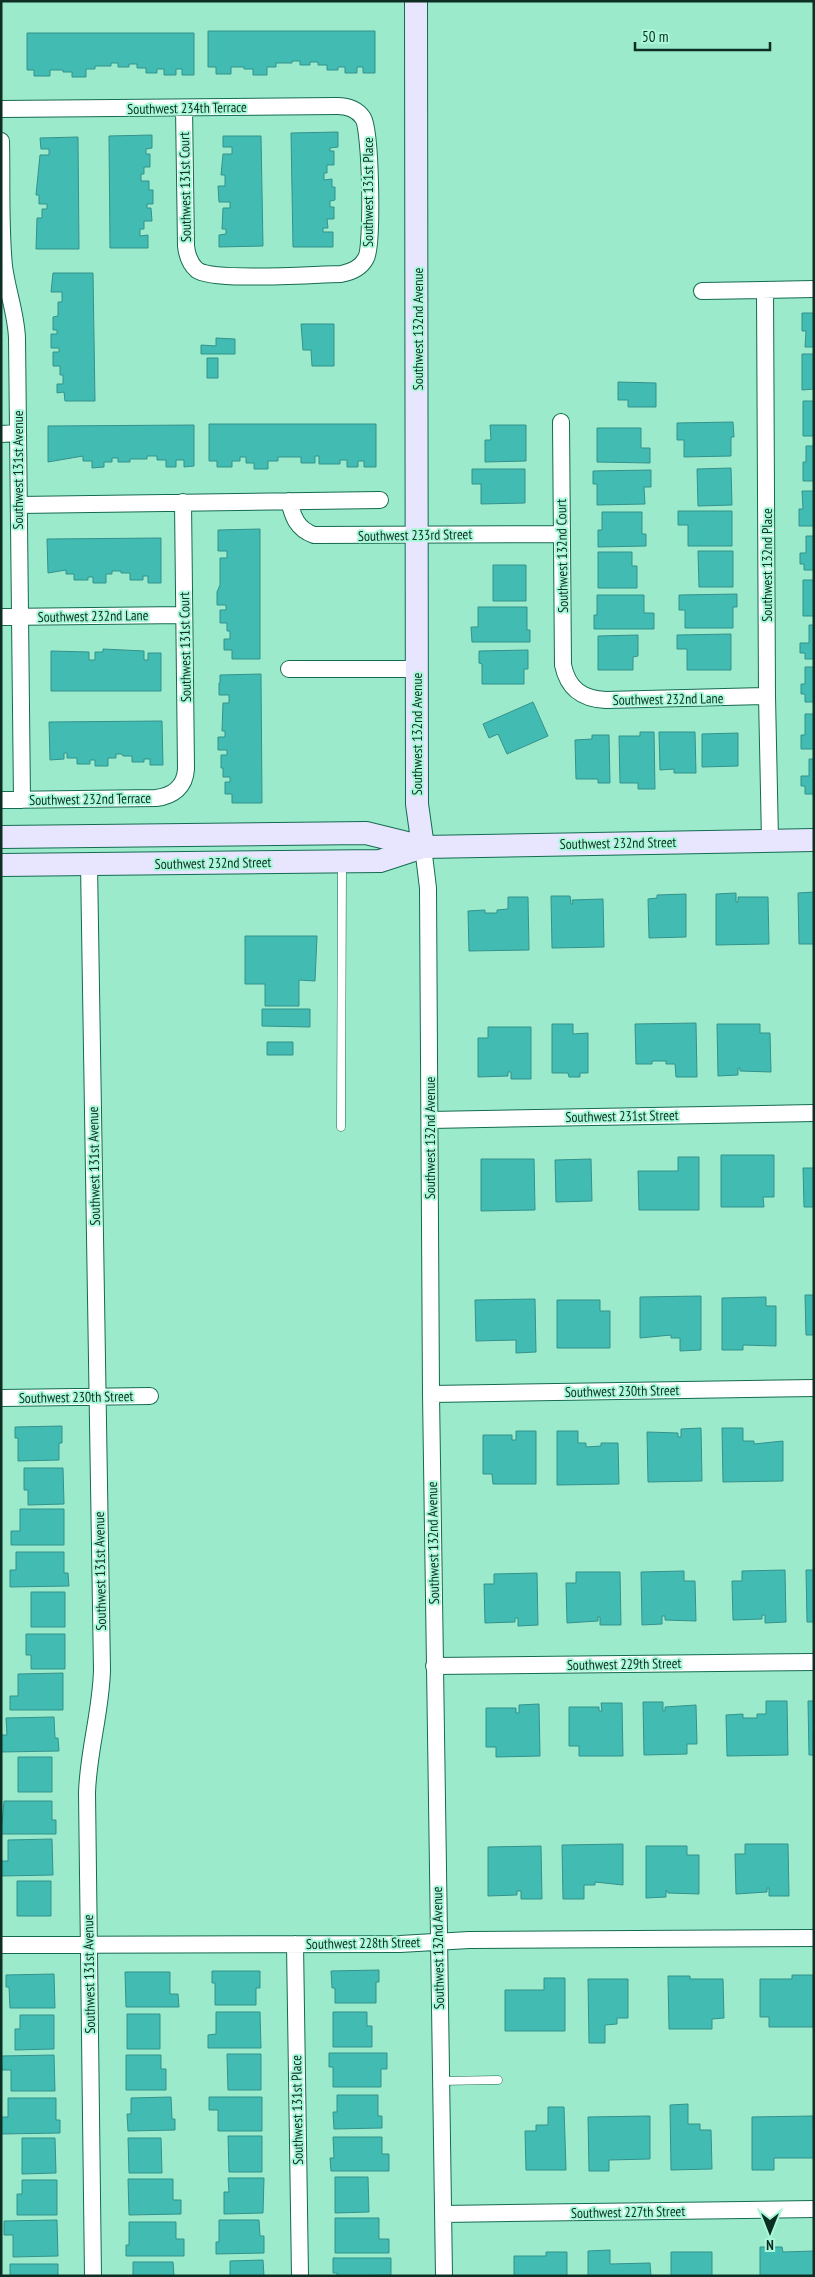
<svg xmlns="http://www.w3.org/2000/svg" width="815" height="2277" viewBox="0 0 815 2277" font-family="'PT Sans Narrow',sans-serif">
<style>
.building{fill:#42bcb3;stroke:#33928b}
.lines{fill:none;stroke-linecap:round;stroke-linejoin:round}
.lane-casing{stroke:#156b52;stroke-width:9}
.street-casing{stroke:#156b52;stroke-width:18}
.secondary-casing{stroke:#156b52;stroke-width:24}
.lane{stroke:#fff;stroke-width:8}
.street{stroke:#fff;stroke-width:16}
.secondary{stroke:#e8e5fe;stroke-width:22}
.labels{text-anchor:middle;stroke-width:4;stroke-linejoin:round;paint-order:stroke}
.street-label{font-size:14px;fill:#0d2e23;stroke:#a9f8d9}
</style>
<rect width="100%" height="100%" fill="#9ceacc"/>
<path class="building" d="M208,31H375V73H363V67H357V73H345V67H338V70H327V65H318V62H310V65H300V61H292V63H276V67H267V75H253V69H244V67H231V74H216V67H208Z
M27,33H194V75H182V69H176V75H164V69H157V73H146V68H137V64H129V67H118V63H111V66H95V69H86V77H72V72H63V70H50V76H34V70H27Z
M338,132V147L330,148V151H334V165H327V173H324V180L332,179V187H335V200L330,201V207H334V219H327L328,228H323V232H333V247H293L291,133Z
M152,135V148L146,149V154H150V167H144V174H141V181H149V190H153V204H147V208H151L152,221H144V229H140V236L148,235V248H110L109,136Z
M223,136H261L263,246L219,247V235L226,234V229H222L223,208H230V202H219L218,186H225V175H221L223,154H232V147H223Z
M78,137L79,249H36L37,218H42V209H47V204H39V195H36L40,155H49V149H41L40,138Z
M53,273H93L95,401H65L64,392L57,393V384H63V375H60V366H53V352H59V348H51V334H57V330H53V317L58,316V302H62V292H51Z
M802,313H814V347H805L806,331H802Z
M301,324H334V366H312L311,350H303Z
M216,338L235,339V354H201V345L216,346Z
M802,354H814V389L802,390Z
M207,358H218V378H207Z
M618,382L656,383V407H628V400H618Z
M803,401H814V436H803Z
M733,422L734,437H731V456L684,457V440H677V423Z
M209,424H376V467H364V461H358V467H347V460H340V464H319V456H315V463H301V457H278V461H268V469H254V463H246V457H240V461H232V467H217V461H209Z
M194,425V466L184,467V460H176V467H166V460H157V456H147V459H130V462H118V458H112V462H104V467L92,468V461H83V456L48,462V426Z
M490,425H526V461L485,462V440H491Z
M597,428H641V448H650V463L597,462Z
M806,446H814V481H803V462H806Z
M731,468L732,505L698,506L697,469Z
M472,469H525V503L481,504V484H472Z
M651,470V487H644L645,504L597,505V484H593V471Z
M802,491H814V526H799V509H803Z
M678,511H732V546H688V525H678Z
M602,512H642V534H646V546L598,547V530H602Z
M260,529V659H232V650H224V639H230V631H227V623H220V610H226V605H217V592L220,585V558H227V551H218V530Z
M806,536H814V570H804V564H800V553H806Z
M161,538V583H148V576H143V580H130V573H121V571H112V574H106V583H93V577H88V580H74V574H66V570L48,573L47,539Z
M698,551H733V587H699Z
M598,552H632V566H637V588H598Z
M493,565H526V601H493Z
M803,580H814V616H803Z
M737,594V607H733V628H685V610H679V595Z
M597,595H644V613H654V629H594V615H597Z
M478,607H527V630H530V642H472L471,627H478Z
M809,625H814V659H805V653H800V643H809Z
M731,634V670H687V649H677V635Z
M638,635V656L633,657V670H598V636Z
M103,649L144,651V660H148V653H161V691H51V651L89,652V660H95V652H103Z
M528,650V669H524V684H482V664L479,663V651Z
M805,667H814V702H805V694H801V684H805Z
M261,674L262,803H232V794H225V782H230V777H223V768H221V755H227V750H218V737H225V731H222L223,703H229V695H219V683H220V675Z
M533,702L548,736L507,754L498,734L489,738L483,724Z
M805,714H814V749H801V735H805Z
M162,721L163,765H150V759H144V762H132V756H123L122,754H116V758H108V766H95V760H90V764H77V758H67V753H64V759L50,760L49,722Z
M640,732H654L655,789H638V783H620L619,736H640Z
M659,732H695L696,773H674V769L660,770Z
M738,733V766L702,767V734Z
M592,735H609L610,783H598V779H576L575,740L592,739Z
M809,759H814V794H805V786H801V776H809Z
M814,892V944H799L798,893Z
M736,893V902H738V897H768L769,944L716,945V894Z
M686,894V937L649,938L648,899L657,898V895Z
M551,896H570L571,904H573L572,900L603,899L604,947L552,948Z
M508,897H528L529,950L469,951L468,911L485,910V913H497V910L508,909Z
M245,936H317L315,981L299,980V1006H265V984H245Z
M262,1009H310V1027L262,1026Z
M696,1023L697,1077H676L675,1064H666V1061H652V1064H636L635,1024Z
M552,1024H573V1034L588,1033V1073H580V1077H569L568,1073H552Z
M717,1024H760V1033H770L771,1072L740,1071V1068H738V1075L718,1076Z
M488,1027H531V1079H511V1072H508V1076L478,1077V1038H488Z
M267,1042H293V1055H267Z
M721,1155H774V1197H763L764,1207H721Z
M678,1157H699V1210H639L638,1171H678Z
M481,1159H534L535,1210L481,1211Z
M591,1159L592,1201L556,1202L555,1160Z
M803,1168H814V1207H804Z
M805,1295H814V1335H806Z
M701,1296V1350L680,1351V1338H671V1335L640,1338V1297Z
M766,1297V1306H776V1346L743,1345V1350H722V1298Z
M535,1299L536,1352L516,1353V1340L476,1341L475,1300Z
M557,1300H600V1311H610V1348H557Z
M62,1426V1443H59V1460L18,1461V1438H15V1427Z
M701,1428L702,1481L648,1482L647,1432L678,1433V1437H681V1429Z
M722,1428H743V1441H754V1444L783,1441V1481L723,1482Z
M516,1431H536V1484H493L492,1474H483V1435H512V1440H516Z
M557,1431H578V1443H586V1447L601,1446V1443H618L619,1484L557,1485Z
M24,1468H63L64,1504L28,1505V1490H24Z
M20,1509H64V1545H11V1531H20Z
M16,1552H64V1573H68L69,1586L10,1587V1570H16Z
M785,1570L786,1622L765,1623V1615H762V1619L733,1620L732,1581H742V1571Z
M806,1570H814V1622H807Z
M684,1571V1581H695L696,1621L665,1620V1616H662V1624L642,1625L641,1572Z
M576,1572H620L621,1625H600V1617H598V1621L567,1623L566,1583H576Z
M537,1573L538,1625L518,1626V1618H515V1622L485,1623L484,1584H494V1574Z
M31,1592H65V1627H31Z
M26,1634H65V1669H31V1655H26Z
M63,1673V1710H10V1696H18V1674Z
M766,1701H787L788,1755L727,1756L726,1715L743,1714V1718H757V1714H766Z
M808,1701H814V1755H809Z
M643,1702H663V1711H665V1707L696,1705L697,1744H687V1754L644,1755Z
M601,1703H622L623,1756H579V1746H569V1707H599V1711H602Z
M539,1704L540,1756L496,1757V1747H486V1708H516V1713H519V1705Z
M54,1717L55,1738H58L59,1751L1,1752V1735H7L6,1718Z
M18,1757H52V1792H18Z
M4,1801H52V1820H56V1834H1Z
M52,1839L53,1875L1,1876V1861H8V1840Z
M623,1844V1885L595,1882V1885H584V1899H563L562,1845Z
M745,1844H788L789,1896H769V1888H767V1892L736,1894L735,1854H745Z
M541,1846L542,1899H521V1891H517V1895L488,1896V1847Z
M646,1846H687V1855H699V1894L668,1893L666,1890V1897L646,1898Z
M17,1881H51V1916H17Z
M379,1970V1982H376V2003H335V1988H332L331,1971Z
M212,1971H260V1988H256V2005H215V1983H212Z
M125,1972H170V1994H178L179,2007H126Z
M54,1974L55,2008H10L9,1987H6V1975Z
M792,1975H813V2027H769V2017H760V1979H792Z
M668,1976H690V1979H723L724,2018L712,2019V2029H669Z
M544,1978H565V2031H505V1990H544Z
M588,1979H628V2018H617V2024L605,2025V2043H589Z
M216,2012H260L261,2048H208V2035L216,2034Z
M333,2012H367V2026H372V2047H333Z
M127,2014H160V2049H127Z
M20,2015H54V2049L15,2050V2029H20Z
M329,2053H387V2069H381V2087H333V2067H329Z
M227,2054H261V2090H228Z
M54,2055L55,2091H11V2070H2L1,2056Z
M126,2055H161V2069H166V2090H126Z
M337,2095H378V2116H382V2128L334,2129L333,2112H337Z
M171,2097L172,2119H175V2130L128,2131L127,2114H131V2098Z
M209,2097H262V2131H218V2110H209Z
M8,2098H56V2120H60V2133L1,2134V2117H8Z
M688,2104V2124H700V2130H711L712,2169L671,2170L670,2105Z
M548,2107H564L566,2170H526L525,2131H536V2125H548Z
M650,2116V2159L609,2160V2171H589L588,2117Z
M813,2116L814,2158H774V2170H752V2117Z
M228,2136H262V2172H229Z
M333,2137H382V2154H389V2171H331L330,2158H334Z
M22,2138H55L56,2173L22,2174Z
M128,2138H161L162,2173H129Z
M335,2177H368L369,2212L335,2213Z
M228,2178H264L263,2213L224,2214V2192H229Z
M128,2179H173V2200H181V2214L129,2215Z
M22,2180H57V2215H17V2194H22Z
M335,2218H379V2239H389V2253H335Z
M57,2220L58,2256L13,2257V2235H4V2221Z
M219,2220H259L260,2236H264V2253L216,2254V2242H219Z
M129,2222H176V2239H184V2256H126V2245H129Z
M760,2247H782L783,2252L814,2251V2276H760Z
M610,2250V2264L650,2263L651,2276H588V2251Z
M546,2252H567V2276H514V2256H546Z
M671,2252H712V2276H671Z
M333,2258H391V2275L337,2276V2273H333Z
M263,2260L264,2276H230V2261Z
M133,2262H173L174,2276H133Z
M10,2264H58V2276H10Z"/>
<g class="lines">
<g class="lane-casing">
<path id="lane" d="M341,1127L342,864
M440,2081L498,2080"/>
</g>
<g class="street-casing">
<path id="street" d="M1,109L337,106C347,106 357,109 363,118C371,130 373,246 366,258C361,268 352,272 341,274C316,274 213,282 197,270C190,264 187,255 186,246L184,108
M1,141C2,182 0,225 4,266C7,290 16,313 17,338L22,800
M765,290L767,696L770,840
M702,291L814,289
M561,422L563,665C568,689 582,699 606,700L767,696
M1,434L18,433
M289,501C293,517 297,529 314,535L561,534
M19,505L380,500
M1,617L184,615
M289,669H417
M1,800L156,798C173,796 185,787 186,769L183,502
M423,847L428,888L431,1394L444,2276
M89,864L102,1670C101,1712 88,1752 87,1793L93,2276
M430,1120L814,1113
M431,1394L814,1388
M1,1398L150,1396
M434,1666L814,1662
M295,1944L300,2276
M1,1945L400,1944L469,1940L814,1938
M443,2214L814,2209"/>
</g>
<g class="secondary-casing">
<path id="secondary" d="M416,1L417,804L423,847
M1,837L366,833L423,847L814,840
M1,865L380,861L423,847"/>
</g>
<use href="#lane" class="lane"/>
<use href="#street" class="street"/>
<use href="#secondary" class="secondary"/>
</g>
<g class="labels">
<g class="street-label">
<text transform="translate(187 108) rotate(-1)" y="5">Southwest 234th Terrace</text>
<text transform="translate(185 187) rotate(-91)" y="5">Southwest 131st Court</text>
<text transform="translate(368 192) rotate(-90)" y="5">Southwest 131st Place</text>
<text transform="translate(418 329) rotate(-90)" y="5">Southwest 132nd Avenue</text>
<text transform="translate(18 470) rotate(-90)" y="5">Southwest 131st Avenue</text>
<text transform="translate(415 535) rotate(-1)" y="5">Southwest 233rd Street</text>
<text transform="translate(562 556) rotate(-91)" y="5">Southwest 132nd Court</text>
<text transform="translate(767 565) rotate(-90)" y="5">Southwest 132nd Place</text>
<text transform="translate(93 616) rotate(-1)" y="5">Southwest 232nd Lane</text>
<text transform="translate(185 647) rotate(-91)" y="5">Southwest 131st Court</text>
<text transform="translate(668 699) rotate(-1)" y="5">Southwest 232nd Lane</text>
<text transform="translate(417 734) rotate(-90)" y="5">Southwest 132nd Avenue</text>
<text transform="translate(90 799) rotate(-1)" y="5">Southwest 232nd Terrace</text>
<text transform="translate(618 843) rotate(-1)" y="5">Southwest 232nd Street</text>
<text transform="translate(213 863) rotate(-1)" y="5">Southwest 232nd Street</text>
<text transform="translate(622 1116) rotate(-1)" y="5">Southwest 231st Street</text>
<text transform="translate(430 1138) rotate(-90)" y="5">Southwest 132nd Avenue</text>
<text transform="translate(94 1166) rotate(-91)" y="5">Southwest 131st Avenue</text>
<text transform="translate(622 1391) rotate(-1)" y="5">Southwest 230th Street</text>
<text transform="translate(76 1397) rotate(-1)" y="5">Southwest 230th Street</text>
<text transform="translate(433 1543) rotate(-91)" y="5">Southwest 132nd Avenue</text>
<text transform="translate(100 1571) rotate(-91)" y="5">Southwest 131st Avenue</text>
<text transform="translate(624 1664) rotate(-1)" y="5">Southwest 229th Street</text>
<text transform="translate(363 1943) rotate(-1)" y="5">Southwest 228th Street</text>
<text transform="translate(438 1948) rotate(-91)" y="5">Southwest 132nd Avenue</text>
<text transform="translate(89 1974) rotate(-91)" y="5">Southwest 131st Avenue</text>
<text transform="translate(297 2110) rotate(-91)" y="5">Southwest 131st Place</text>
<text transform="translate(628 2212) rotate(-1)" y="5">Southwest 227th Street</text>
</g>
</g>
<rect width="815" height="2277" fill="none" stroke="#0d2e23" stroke-width="5"/>
<g transform="translate(770 2232) rotate(180)" stroke="#a9f8d9" stroke-width="4" paint-order="stroke">
<path d="M0-4L9 19L0 12L-9 19Z" fill="#0d2e23"/>
<text y="-8" font-size="14" font-weight="bold" text-anchor="middle" fill="#0d2e23">N</text>
</g>
<path d="M635 42v8h135v-8" fill="none" stroke="#0d2e23" stroke-width="2.5"/>
<text x="642" y="42" font-size="15" fill="#0d2e23" stroke="#a9f8d9" stroke-width="4" paint-order="stroke">50 m</text>
</svg>
